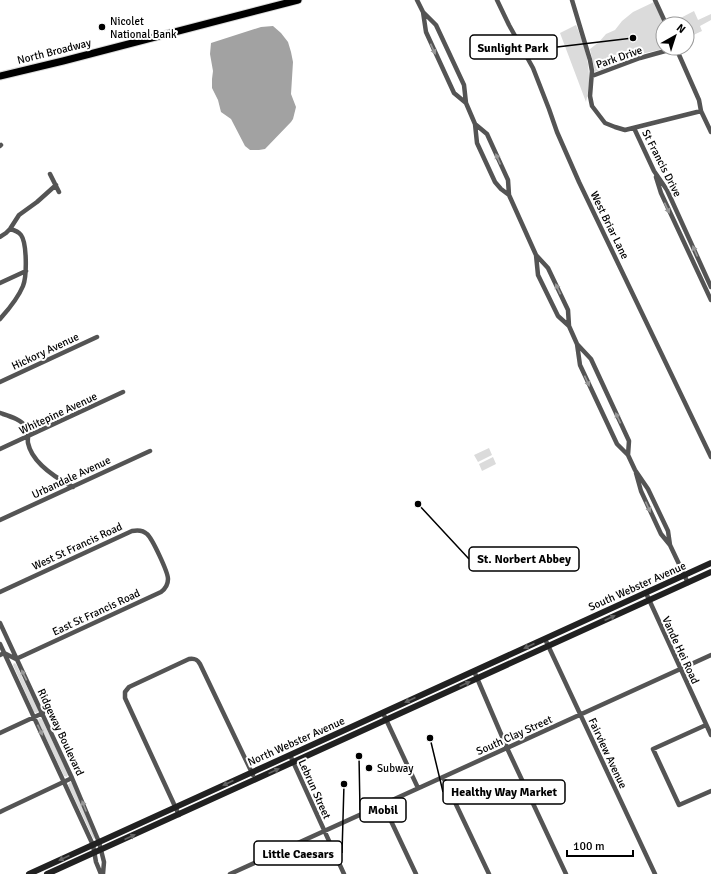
<svg xmlns="http://www.w3.org/2000/svg" width="711" height="874" viewBox="0 0 711 874" font-family="Signika,sans-serif">
<style>
.green{fill:#dbdbdb}
.water{fill:#a2a2a2}
.lines{fill:none;stroke-linecap:round;stroke-linejoin:round}
.primary-casing{stroke:#dbdbdb;stroke-width:9}
.minor{stroke:#545454;stroke-width:4.5}
.secondary{stroke:#212121;stroke-width:6}
.primary{stroke:#000;stroke-width:7}
.oneway{fill:#989898}
.oneway2{fill:#646464}
.poi-dot{fill:#000;stroke:#fff;stroke-width:1.5}
.labels{text-anchor:middle;stroke-width:4;stroke-linejoin:round;paint-order:stroke}
.poi-label{font-size:11px;fill:#000;stroke:#fff;text-anchor:start}
.street-label{font-size:11px;fill:#000;stroke:#fff}
.leader{fill:none;stroke:#000;stroke-width:1.5}
.callout-dot{fill:#000;stroke:#fff;stroke-width:1.5}
.callout{fill:#fff;stroke:#000;stroke-width:1.5}
.callout-label{font-size:12px;text-anchor:middle;font-weight:bold;fill:#000}
</style>
<rect width="100%" height="100%" fill="#fff"/>
<path class="green" d="M654,2L664,24H663V48H667L641,54L595,72L590,49L599,42L606,34L615,30L622,21L633,12Z
M694,11L698,20L711,14V20L700,26L702,31L687,38V24H669Z
M576,25C587,51 593,73 586,102L560,33Z
M489,448L492,455L478,462L474,455Z
M493,457L496,464L482,471L479,464Z
M14,663L16,664L38,710V712L36,713L34,712L13,665Z
M39,718L42,719L68,774L67,777L64,776L38,721Z
M70,782L72,783L95,838L94,839L93,838L68,785L69,783Z"/>
<path class="water" d="M273,26L281,33L288,42L291,52L293,62L291,94L296,107L293,119L291,122L265,149L259,150H250L245,146L231,119L221,112L218,100L212,88V79L213,71L210,54L211,43L261,27Z"/>
<g class="lines">
<g class="primary-casing">
<path id="primary" d="M0,76L63,61L298,0"/>
</g>
<path class="minor" d="M417,0L423,12L436,25L464,85L466,103L475,124L487,134L508,180L509,195L536,255L548,268L568,310L569,326L577,344L591,359L629,441L628,455L635,470L648,489L668,531L670,545L688,583
M497,0L509,25L533,68L549,109L557,132L579,182L711,457
M572,0L590,60L592,71L590,96L592,106L605,123L615,127L625,130L701,111
M655,0L666,24
M423,12L426,32L454,93L466,103
M676,48L699,100L701,111L711,132
M592,76L640,58L676,48
M475,124L477,143L495,182L501,189L509,195
M634,128L654,171L667,190L711,287
M0,146L1,145
M50,174L59,192
M656,177L661,193L711,300
M0,237L6,233L10,229L19,215L37,202L56,185
M536,255L538,275L558,316L569,326
M0,283L26,271
M0,319C9,309 18,298 23,286C27,276 27,243 21,235C18,231 14,230 10,229
M577,344L580,365L617,444L628,455
M0,382L97,337
M0,413C9,416 21,419 27,428C30,432 27,438 28,443C32,463 56,478 73,487
M0,449L123,392
M636,473L641,491L661,534L670,545
M0,520L150,451
M0,592L132,531C137,530 143,530 147,534C152,538 168,572 168,579C168,584 165,589 161,592L16,659L4,653L0,655
M646,593L711,735
M0,623L72,778L99,842L104,862L103,874
M545,639L655,874
M0,644L93,845L96,862L101,874
M474,671L507,748L566,874
M383,713L418,788
M706,725L653,749L679,805L711,791
M0,733L43,713
M290,755L344,874
M443,777L489,874
M383,804L416,874
M0,812L4,810L72,778
M179,815L125,698V692L129,687L189,659C194,658 197,659 200,664L253,775
M230,874L711,655"/>
<path class="secondary" d="M29,874L711,563
M47,874L711,572"/>
<use href="#primary" class="primary"/>
</g>
<defs><path id="oneway-solid" d="M-6-.8H1V-3.2L6.5 0L1 3.2V.8H-6Z"/></defs>
<g class="oneway">
<use href="#oneway-solid" transform="translate(433 49) rotate(65)"/>
<use href="#oneway-solid" transform="translate(498 159) rotate(-114)"/>
<use href="#oneway-solid" transform="translate(667 208) rotate(65)"/>
<use href="#oneway-solid" transform="translate(695 251) rotate(-114)"/>
<use href="#oneway-solid" transform="translate(558 289) rotate(-115)"/>
<use href="#oneway-solid" transform="translate(587 381) rotate(65)"/>
<use href="#oneway-solid" transform="translate(618 418) rotate(-115)"/>
<use href="#oneway-solid" transform="translate(648 507) rotate(65)"/>
<use href="#oneway-solid" transform="translate(24 675) rotate(-116)"/>
<use href="#oneway-solid" transform="translate(40 730) rotate(65)"/>
<use href="#oneway-solid" transform="translate(84 806) rotate(-112)"/>
</g>
<g class="oneway2">
<use href="#oneway-solid" transform="translate(610 618) rotate(-25)"/>
<use href="#oneway-solid" transform="translate(529 646) rotate(156)"/>
<use href="#oneway-solid" transform="translate(465 684) rotate(-25)"/>
<use href="#oneway-solid" transform="translate(410 700) rotate(156)"/>
<use href="#oneway-solid" transform="translate(274 771) rotate(-24)"/>
<use href="#oneway-solid" transform="translate(228 783) rotate(155)"/>
<use href="#oneway-solid" transform="translate(130 837) rotate(-24)"/>
<use href="#oneway-solid" transform="translate(64 858) rotate(155)"/>
</g>
<g class="poi-dot">
<circle cx="102" cy="27" r="4"/>
<circle cx="369" cy="768" r="4"/>
</g>
<g class="labels">
<g class="poi-label">
<text x="110" y="25">Nicolet<tspan x="110" dy="13">National Bank</tspan></text>
<text x="377" y="772">Subway</text>
</g>
<g class="street-label">
<text transform="translate(54 51) rotate(-14)" y="4">North Broadway</text>
<text transform="translate(619 57) rotate(-19)" y="4">Park Drive</text>
<text transform="translate(662 163) rotate(63)" y="4">St Francis Drive</text>
<text transform="translate(610 225) rotate(64)" y="4">West Briar Lane</text>
<text transform="translate(45 351) rotate(-25)" y="4">Hickory Avenue</text>
<text transform="translate(58 413) rotate(-25)" y="4">Whitepine Avenue</text>
<text transform="translate(71 477) rotate(-25)" y="4">Urbandale Avenue</text>
<text transform="translate(77 546) rotate(-25)" y="4">West St Francis Road</text>
<text transform="translate(637 586) rotate(-24)" y="4">South Webster Avenue</text>
<text transform="translate(96 612) rotate(-25)" y="4">East St Francis Road</text>
<text transform="translate(681 650) rotate(65)" y="4">Vande Hei Road</text>
<text transform="translate(61 732) rotate(65)" y="4">Ridgeway Boulevard</text>
<text transform="translate(514 735) rotate(-24)" y="4">South Clay Street</text>
<text transform="translate(296 741) rotate(-24)" y="4">North Webster Avenue</text>
<text transform="translate(608 753) rotate(65)" y="4">Fairview Avenue</text>
<text transform="translate(315 789) rotate(66)" y="4">Lebrun Street</text>
</g>
</g>
<path class="leader" d="M633 38L557 47M418 504L469 559M430 738L443 792M359 756L360 810M344 784L342 853"/>
<g class="callout-dot">
<circle cx="633" cy="38" r="4"/>
<circle cx="418" cy="504" r="4"/>
<circle cx="430" cy="738" r="4"/>
<circle cx="359" cy="756" r="4"/>
<circle cx="344" cy="784" r="4"/>
</g>
<g class="callout">
<rect x="470" y="35" width="87" height="24" rx="4"/>
<rect x="469" y="547" width="110" height="24" rx="4"/>
<rect x="443" y="780" width="122" height="24" rx="4"/>
<rect x="360" y="798" width="46" height="24" rx="4"/>
<rect x="254" y="841" width="88" height="24" rx="4"/>
</g>
<g class="callout-label">
<text x="513" y="52">Sunlight Park</text>
<text x="524" y="563">St. Norbert Abbey</text>
<text x="504" y="796">Healthy Way Market</text>
<text x="383" y="814">Mobil</text>
<text x="298" y="858">Little Caesars</text>
</g>
<g transform="translate(675 36) rotate(39)"><circle r="19" fill="#ffffff" stroke="#999999"/>
<path d="M0-3L7 15L0 10L-7 15Z" fill="#000000"/>
<text y="-6" font-size="11" font-weight="bold" text-anchor="middle" fill="#000000">N</text>
</g>
<path d="M567 850v6h66v-6" fill="none" stroke="#000000" stroke-width="2"/>
<text x="573" y="850" font-size="12" fill="#000000" stroke="#ffffff" stroke-width="3" paint-order="stroke">100 m</text>
</svg>
